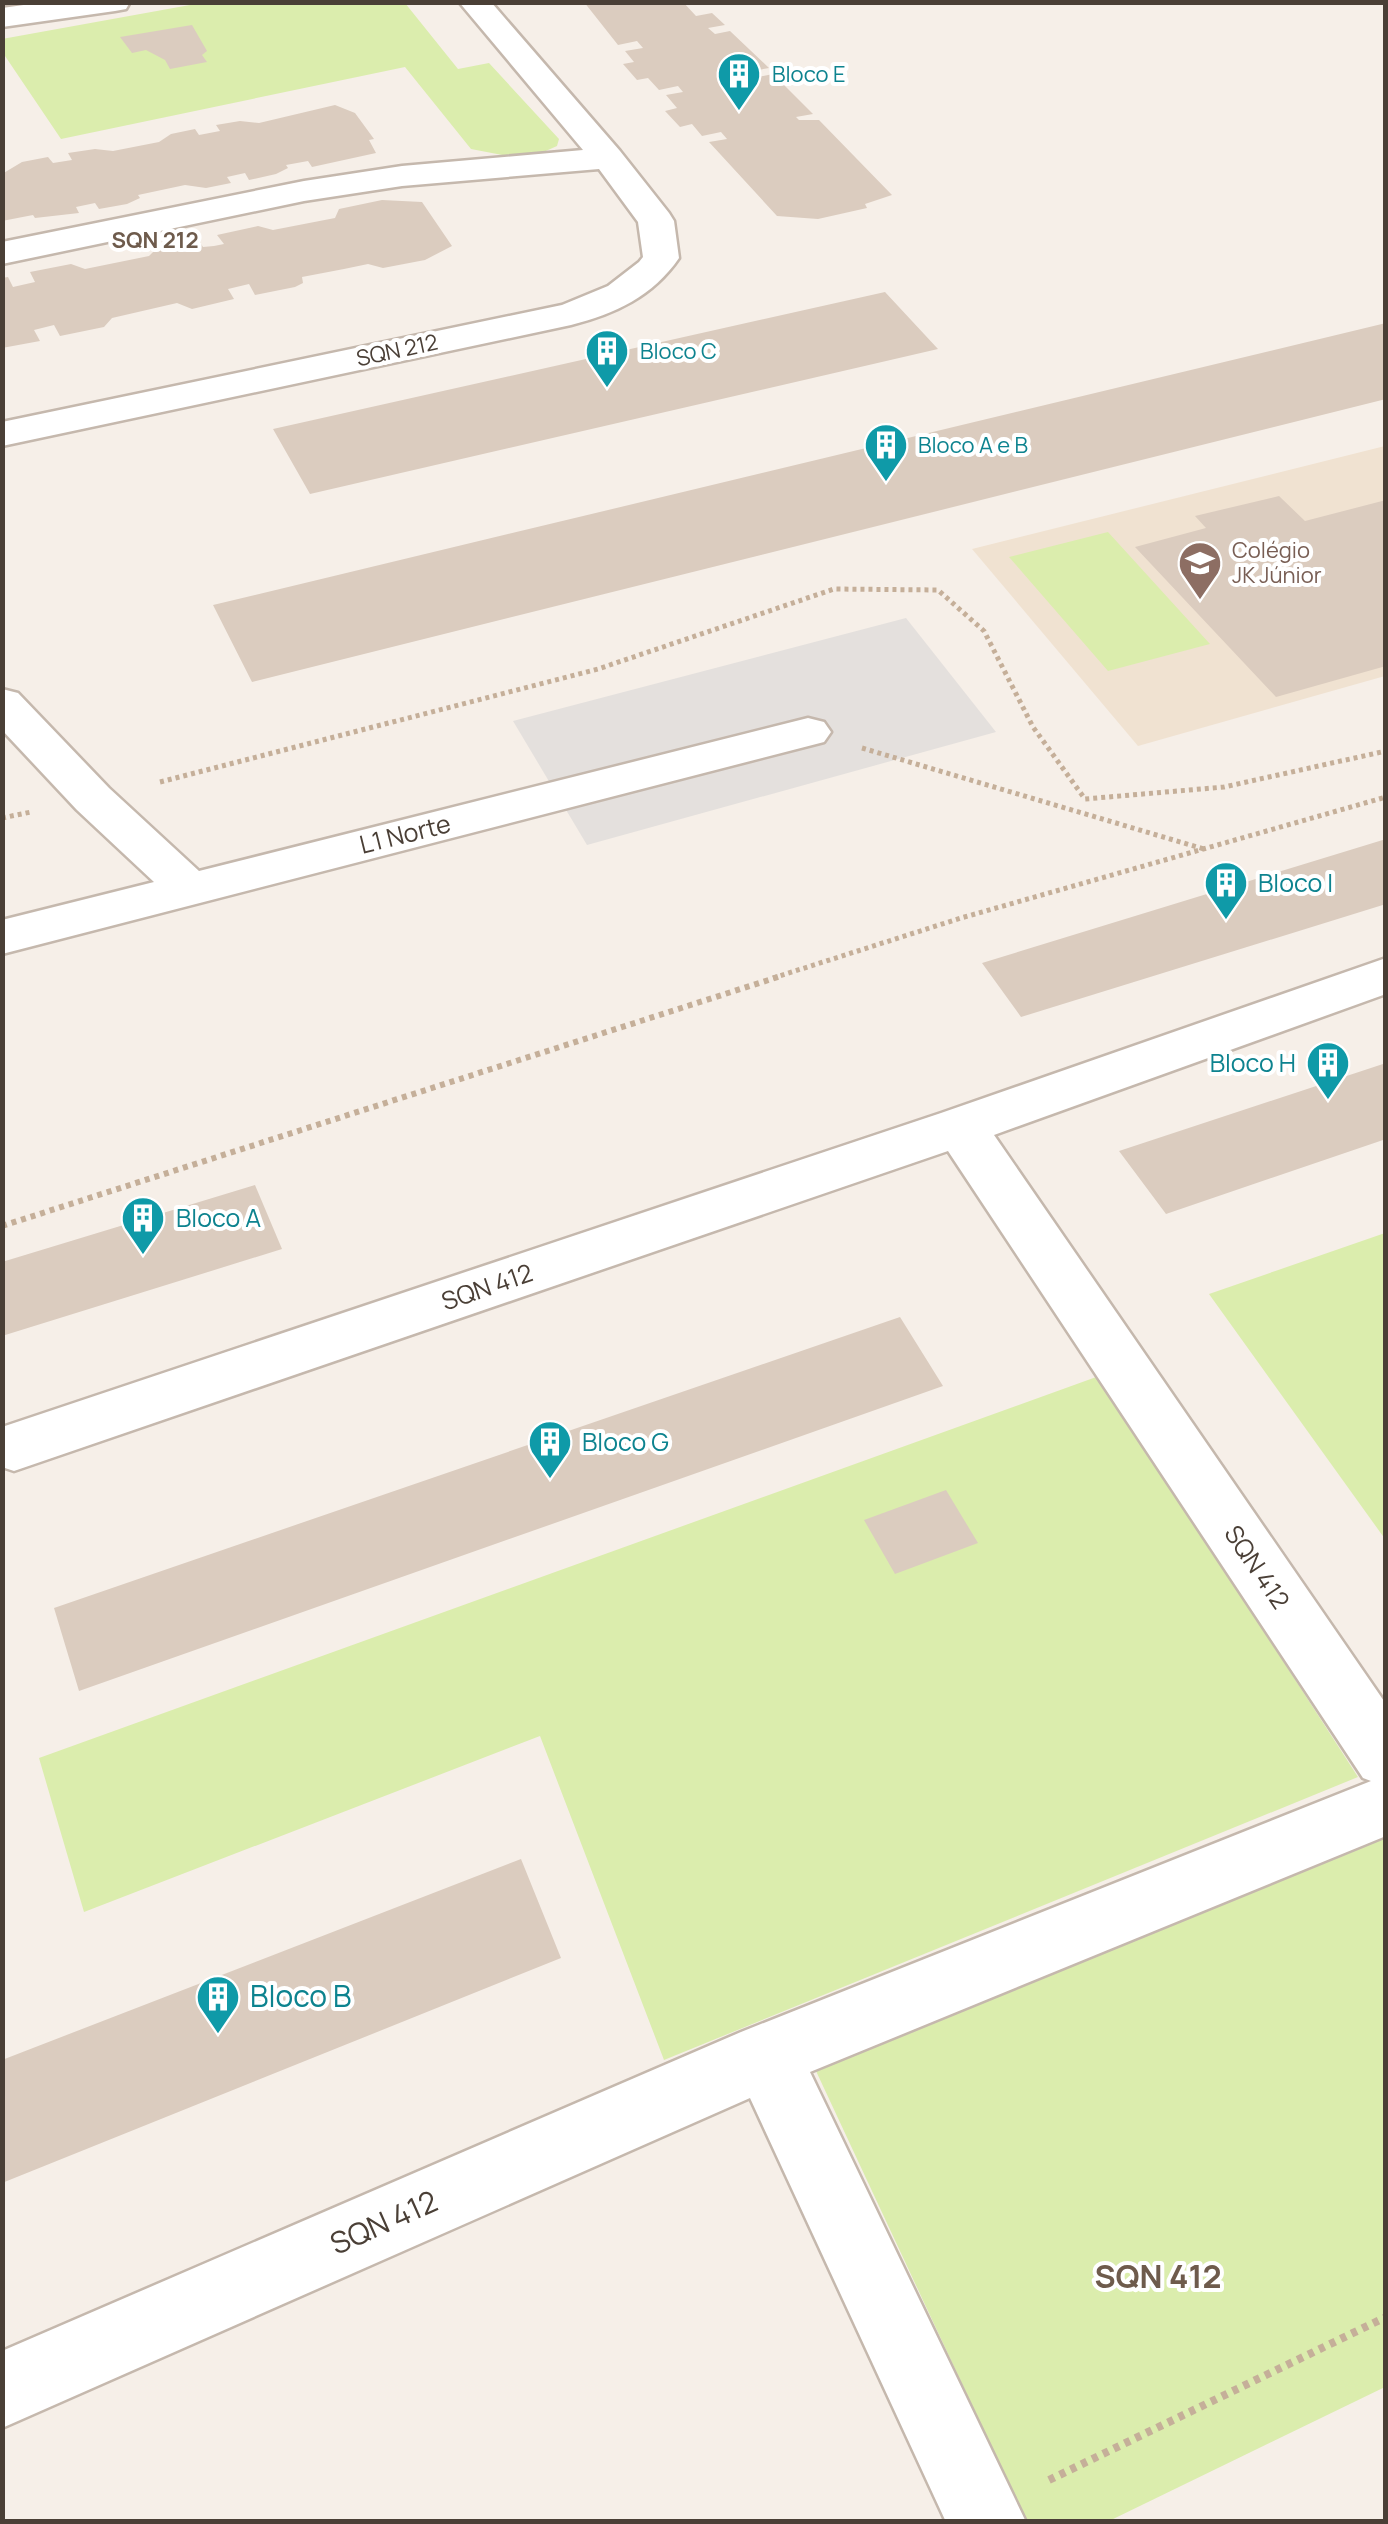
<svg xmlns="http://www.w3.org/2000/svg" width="1388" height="2524" viewBox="0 0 1388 2524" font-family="Manrope,sans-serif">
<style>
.education{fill:#f0e2d1}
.green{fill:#dbedad}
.parking{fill:#e4e0dd}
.building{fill:#dbccbf}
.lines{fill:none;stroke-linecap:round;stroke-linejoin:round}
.minor-casing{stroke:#c5b8ad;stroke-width:5}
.path-far2{stroke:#c5af99;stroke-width:5;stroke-dasharray:4 4;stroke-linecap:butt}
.path-far1{stroke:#c5af99;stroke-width:6;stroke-dasharray:5 5;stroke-linecap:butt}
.path{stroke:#c5af99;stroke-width:8;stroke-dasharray:6 6;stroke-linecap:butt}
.minor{fill:#fff;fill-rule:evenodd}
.labels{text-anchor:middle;stroke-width:8;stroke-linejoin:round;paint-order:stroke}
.far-culture-label{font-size:22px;fill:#0d838f;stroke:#fff;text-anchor:start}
.far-neighbourhood-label{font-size:22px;font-weight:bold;fill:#6e5b4c;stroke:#fff}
.far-street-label{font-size:22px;fill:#4a3f36;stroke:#fff}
.far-education-label{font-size:22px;fill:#785e54;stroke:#fff;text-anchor:start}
.street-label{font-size:25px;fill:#4a3f36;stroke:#fff}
.culture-label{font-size:25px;fill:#0d838f;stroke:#fff;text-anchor:start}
.near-culture-label{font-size:30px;fill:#0d838f;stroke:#fff;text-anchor:start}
.near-street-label{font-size:30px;fill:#4a3f36;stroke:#fff}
.near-neighbourhood-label{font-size:32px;font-weight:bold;fill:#6e5b4c;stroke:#fff}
</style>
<rect width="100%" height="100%" fill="#f6efe8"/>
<path class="education" d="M1385,446V676L1138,746L972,549Z"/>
<path class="green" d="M201,3H405L458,69L489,63L559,139L557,146L539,154L513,157L471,149L405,67L61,139L3,53L2,39Z
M1108,532L1210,644L1108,671L1009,557Z
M1385,1233H1386L1385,1539L1209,1294Z
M1099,1376L1358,1777L664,2060L540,1736L84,1912L39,1758Z
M1385,1832V2387L1109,2521H1026L816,2071Z"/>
<path class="parking" d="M906,618L996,732L587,845L513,721Z"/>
<path class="building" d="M584,2H683L696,16L712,13L725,25L708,28L715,34L730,31L769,68L752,71L758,77L773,74L813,114L796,117L799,120H819L892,195L865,204L867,208L818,219L777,216L709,142L727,139L721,132L702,136L692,124L680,127L665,111L677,108L666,95L683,92L678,86L659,90L648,78L637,80L623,64L634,62L625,51L643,48L637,41L618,45Z
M192,25L207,51L202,55L207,62L170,69L165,60L146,50L132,53L120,37Z
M335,105L355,113L374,139L369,140L376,153L312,167L308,161L286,165L288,168L276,174L249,180L245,173L227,177L231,183L206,188L185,185L138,195L140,198L127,204L99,209L95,203L76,207L79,213L35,218L33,215L2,221V174L22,162L48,157L53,163L72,160L68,153L95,149L113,151L159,142L171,134L195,129L199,135L220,131L216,125L240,121L259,123Z
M382,200L422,202L452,246L425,260L383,268L368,264L344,269L302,277L303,283L295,287L255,295L249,284L228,289L234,299L192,309L177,303L112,318L104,327L60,336L54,325L34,330L40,341L2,348V278L8,277L13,287L35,282L30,272L71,264L85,269L149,256L158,247L198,239L203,247L214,246L224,244L217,235L258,226L273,230L335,218L339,209Z
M885,292L938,349L310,494L273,429Z
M1386,323V399L252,682L213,605Z
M1279,496L1305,521L1386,500V666L1276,697L1135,547L1206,528L1195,516Z
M1386,839V904L1021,1017L982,963Z
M1386,1063V1139L1166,1214L1119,1151Z
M255,1185L282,1249L2,1336V1262Z
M900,1317L943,1386L79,1691L54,1608Z
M946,1490L978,1543L895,1574L864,1520Z
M521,1859L561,1958L2,2183V2060Z"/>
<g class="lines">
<g class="minor-casing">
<path id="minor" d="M45,2H130L126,9L115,11L2,27V8Z
M459,2H491L620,151L669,213L674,221L679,258C653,296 615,314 571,325L2,446V422L562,305L608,286L639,262L643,257L638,222L599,169L402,186L304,201L2,264V242L304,181L402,166L583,150Z
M2,689L18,693L109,788L199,871L808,718L824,722L831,732L824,742L2,954V920L154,882L77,810L2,730Z
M1386,958V994L994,1135L1386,1704V1836L810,2072L1026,2522H946L750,2098L2,2428V2351L741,2032L1371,1781L1363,1778L948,1151L14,1471L2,1467V1427L941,1113Z"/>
</g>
<path class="path-far2" d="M862,748L1204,849
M160,782L598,669L834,589L938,590L984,631L1033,727L1085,799L1224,787L1386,751
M2,818L31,812
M773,978L961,918L1386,797"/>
<path class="path-far1" d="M2,1226L781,976"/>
<path class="path" d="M1049,2480L1386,2317"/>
<use href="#minor" class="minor"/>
</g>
<defs>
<g id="building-pin" transform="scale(2.25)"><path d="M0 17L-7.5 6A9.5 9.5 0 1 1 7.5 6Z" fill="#0f9aa8" stroke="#fff"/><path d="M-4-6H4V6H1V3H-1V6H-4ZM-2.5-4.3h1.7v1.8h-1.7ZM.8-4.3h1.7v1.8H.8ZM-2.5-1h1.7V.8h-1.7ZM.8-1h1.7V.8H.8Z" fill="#fff"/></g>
<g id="school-pin" transform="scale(2.25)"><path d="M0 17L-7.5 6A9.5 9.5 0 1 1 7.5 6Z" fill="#8d6e63" stroke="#fff"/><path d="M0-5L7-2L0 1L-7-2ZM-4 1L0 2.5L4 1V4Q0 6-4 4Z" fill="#fff"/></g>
</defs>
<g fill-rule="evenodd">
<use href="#building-pin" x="739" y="74"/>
<use href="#building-pin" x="607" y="351"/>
<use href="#building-pin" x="886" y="445"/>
<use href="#school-pin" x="1200" y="563"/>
<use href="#building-pin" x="1226" y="883"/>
<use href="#building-pin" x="1328" y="1063"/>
<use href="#building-pin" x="143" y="1218"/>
<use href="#building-pin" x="550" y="1442"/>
<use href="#building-pin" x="218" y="1997"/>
</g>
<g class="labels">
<g class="far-culture-label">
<text x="772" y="82">Bloco E</text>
<text x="640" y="359">Bloco C</text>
<text x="918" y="453">Bloco A e B</text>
</g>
<g class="far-neighbourhood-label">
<text x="155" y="248">SQN 212</text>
</g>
<g class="far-street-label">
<text transform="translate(397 350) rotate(-12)" y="8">SQN 212</text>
</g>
<g class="far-education-label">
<text x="1232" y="558">Colégio<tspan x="1232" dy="25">JK Júnior</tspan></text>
</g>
<g class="street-label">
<text transform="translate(405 834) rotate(-14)" y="9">L1 Norte</text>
<text transform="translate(487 1287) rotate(-19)" y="9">SQN 412</text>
<text transform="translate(1257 1567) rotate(56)" y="9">SQN 412</text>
</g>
<g class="culture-label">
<text x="1258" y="892">Bloco I</text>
<text x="1296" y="1072" text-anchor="end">Bloco H</text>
<text x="176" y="1227">Bloco A</text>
<text x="582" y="1451">Bloco G</text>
</g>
<g class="near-culture-label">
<text x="250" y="2007">Bloco B</text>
</g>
<g class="near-street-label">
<text transform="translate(384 2223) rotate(-24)" y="10">SQN 412</text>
</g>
<g class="near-neighbourhood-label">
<text x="1158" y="2288">SQN 412</text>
</g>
</g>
<rect width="1388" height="2524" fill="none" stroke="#4a3f36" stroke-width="10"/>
</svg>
